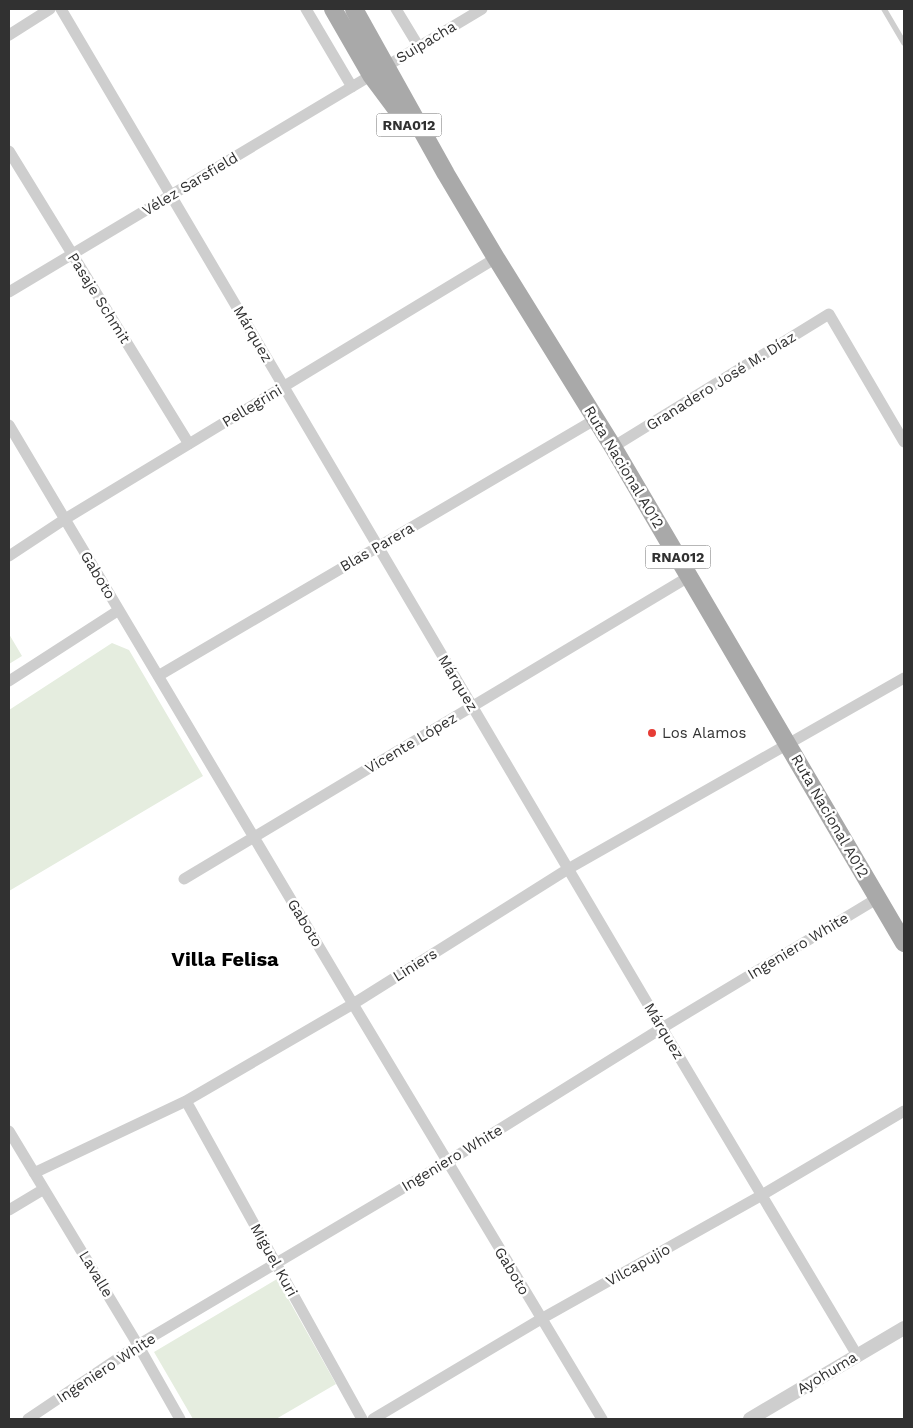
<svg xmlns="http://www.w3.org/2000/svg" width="913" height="1428" viewBox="0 0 913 1428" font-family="'Work Sans',sans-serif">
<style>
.green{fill:#e5eddf}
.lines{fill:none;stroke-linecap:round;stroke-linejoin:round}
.service{stroke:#cecece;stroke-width:5.5}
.minor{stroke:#cecece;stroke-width:11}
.tertiary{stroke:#cecece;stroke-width:14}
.primary{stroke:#a9a9a9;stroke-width:18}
.poi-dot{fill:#e63c35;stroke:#fff;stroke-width:2}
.labels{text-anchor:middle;stroke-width:5;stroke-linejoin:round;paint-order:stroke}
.shield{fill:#fff;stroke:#6f6f6f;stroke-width:1}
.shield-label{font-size:14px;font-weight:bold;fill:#313131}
.street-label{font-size:15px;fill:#313131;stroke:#fff}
.poi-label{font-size:15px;fill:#313131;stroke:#fff;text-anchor:start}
.district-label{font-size:20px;font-weight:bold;fill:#000;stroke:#fff}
</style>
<rect width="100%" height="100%" fill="#fff"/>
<path class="green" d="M9,634L22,656L9,664Z
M112,643L129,650L203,776L9,891V710Z
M277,1279L336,1384L276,1419H193L154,1352Z"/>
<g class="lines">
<path class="service" d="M884,9L904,43"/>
<path class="minor" d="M61,9L662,1028L857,1355
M306,9L352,87
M396,9L419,47
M9,35L50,9
M9,151L189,444
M9,292L482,9
M9,425L353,1004L602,1419
M613,447L829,314L904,442
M9,556L65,519L496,258
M158,676L596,419
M9,681L119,610
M184,879L690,576
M186,1101L362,1419
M9,1131L138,1345L180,1419
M34,1173L186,1101L353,1004L568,869L904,678
M9,1210L44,1189
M28,1419L138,1345L447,1162L662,1028L878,898
M373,1419L541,1319L762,1195L904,1111"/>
<path class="tertiary" d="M750,1419L904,1328"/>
<path class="primary" d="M333,9L371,75L406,122
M354,9L446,174L496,258L613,447L904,943"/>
</g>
<circle class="poi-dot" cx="652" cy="733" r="5"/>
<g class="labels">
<g class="shield">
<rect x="376.5" y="113.5" width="65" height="23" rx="4"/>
<rect x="645.5" y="545.5" width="65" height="23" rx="4"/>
</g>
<g class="shield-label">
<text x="409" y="130">RNA012</text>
<text x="678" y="562">RNA012</text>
</g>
<g class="street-label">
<text transform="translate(426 42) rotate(-31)" y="5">Suipacha</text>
<text transform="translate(190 184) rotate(-31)" y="5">Vélez Sarsfield</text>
<text transform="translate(99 298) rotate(58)" y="5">Pasaje Schmit</text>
<text transform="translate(253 334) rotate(60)" y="5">Márquez</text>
<text transform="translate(721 381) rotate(-32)" y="5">Granadero José M. Díaz</text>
<text transform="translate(252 406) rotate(-31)" y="5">Pellegrini</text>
<text transform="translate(624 467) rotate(59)" y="5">Ruta Nacional A012</text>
<text transform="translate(377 547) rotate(-30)" y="5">Blas Parera</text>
<text transform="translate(98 575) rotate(59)" y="5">Gaboto</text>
<text transform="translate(458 683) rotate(59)" y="5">Márquez</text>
<text transform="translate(411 743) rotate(-31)" y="5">Vicente López</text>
<text transform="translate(830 816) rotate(60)" y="5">Ruta Nacional A012</text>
<text transform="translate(305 923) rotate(59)" y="5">Gaboto</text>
<text transform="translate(798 946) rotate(-31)" y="5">Ingeniero White</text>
<text transform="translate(415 965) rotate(-32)" y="5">Liniers</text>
<text transform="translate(664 1031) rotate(59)" y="5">Márquez</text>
<text transform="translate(452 1158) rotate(-31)" y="5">Ingeniero White</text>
<text transform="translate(274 1260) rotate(61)" y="5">Miguel Kuri</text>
<text transform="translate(638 1265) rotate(-29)" y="5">Vilcapujio</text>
<text transform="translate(512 1271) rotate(59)" y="5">Gaboto</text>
<text transform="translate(96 1274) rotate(59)" y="5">Lavalle</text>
<text transform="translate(106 1368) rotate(-33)" y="5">Ingeniero White</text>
<text transform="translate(827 1373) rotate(-31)" y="5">Ayohuma</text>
</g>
<g class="poi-label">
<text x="662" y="738">Los Alamos</text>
</g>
<g class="district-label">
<text x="225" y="966">Villa Felisa</text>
</g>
</g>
<rect width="913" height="1428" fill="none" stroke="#313131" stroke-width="20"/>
</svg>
